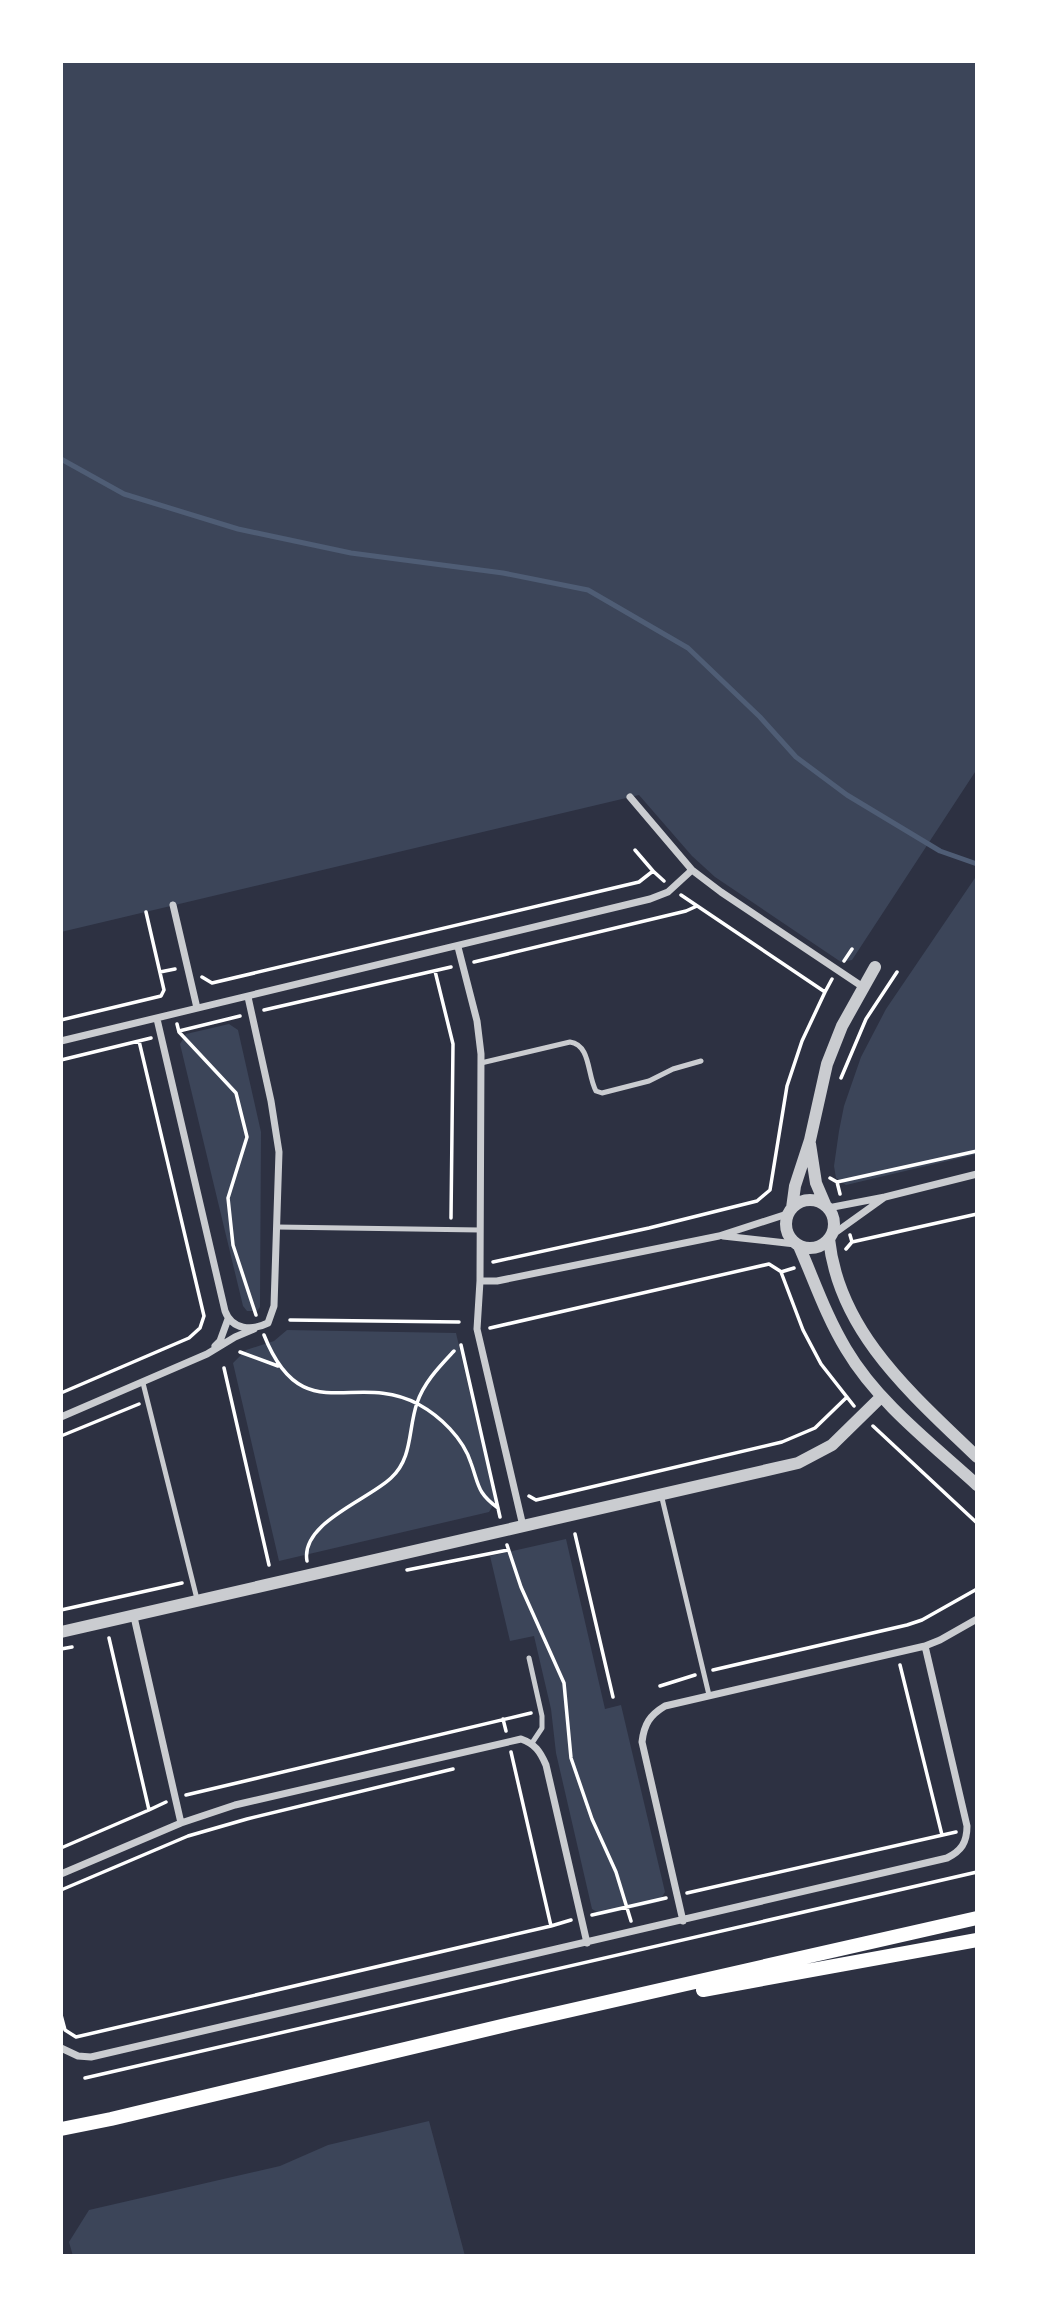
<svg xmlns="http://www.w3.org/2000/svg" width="1038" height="2317" viewBox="0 0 1038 2317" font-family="'Noto Sans',sans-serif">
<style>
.green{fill:#3c4559}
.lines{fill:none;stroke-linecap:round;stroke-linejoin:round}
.stream{stroke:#4f5d75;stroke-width:5}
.path{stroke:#fff;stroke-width:3.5}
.service{stroke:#caccd0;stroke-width:5}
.minor{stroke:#caccd0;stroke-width:7}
.tertiary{stroke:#caccd0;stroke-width:12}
.secondary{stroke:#fff;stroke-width:14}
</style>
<rect width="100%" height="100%" fill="#2d3142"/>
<path class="green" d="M61,61H977V769L852,960L841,962L715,877L692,856L639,795L61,932Z
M977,875V1154L846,1185L836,1178L834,1166L839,1131L844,1106L861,1057L886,1009Z
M229,1024L238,1030L261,1132L260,1307L257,1311H247L243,1306L180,1044L186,1034Z
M287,1330L456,1333L495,1502L489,1512L279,1561L233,1363L246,1350L274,1341Z
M566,1539L605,1709L621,1705L665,1892L659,1902L602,1915L592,1909L556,1753L551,1709L534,1636L510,1641L490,1556Z
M429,2121L465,2256H73L69,2242L89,2210L280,2166L328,2145Z"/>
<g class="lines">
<path class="stream" d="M61,459L124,494L238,529L351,553L503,573L588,590L688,648L760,717L796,757L847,795L940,851L977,864"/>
<path class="path" d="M653,871L664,881
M681,895L825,992L832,979
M844,961L852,949
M474,962L686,911L697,906
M435,971L453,1044L451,1218
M160,972L175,969
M202,977L212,983L639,882L653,871L635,850
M264,1010L451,967
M61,1020L161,996L164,990L146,912
M177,1024L179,1032L236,1093L247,1137L228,1198L233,1245L256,1315
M179,1031L240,1016
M61,1060L151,1038
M841,1078L866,1019L897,972
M830,1178L837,1182L840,1194
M837,1182L977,1151
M852,1242L977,1214
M846,1249L852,1242L850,1235
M493,1262L649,1228L757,1201L770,1190L787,1086L802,1041L825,992
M794,1268L781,1272L803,1330L821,1364L854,1406
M290,1320L459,1322
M490,1328L769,1264L780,1271
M264,1335C302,1431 354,1370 418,1404C440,1416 463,1438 471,1463C479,1485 477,1493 498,1508
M461,1345L500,1517
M240,1352L278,1366
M224,1368L269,1565
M61,1393L189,1338L200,1328L204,1316L139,1041
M873,1426L977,1523
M61,1436L139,1404
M529,1496L536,1500L782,1442L815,1428L847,1397
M575,1534L613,1697
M507,1545L521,1587L564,1683L571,1758L592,1819L616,1872L631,1921
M307,1561C300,1523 368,1500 391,1478C413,1458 408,1429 417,1403C424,1382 440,1366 454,1351
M407,1570L508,1550
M61,1610L182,1583
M61,1649L72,1647
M900,1665L942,1835
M713,1670L907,1625L922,1620L977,1589
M660,1686L695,1675
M503,1719L506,1731
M511,1752L551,1926L571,1920
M186,1795L531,1713
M149,1810L166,1802
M61,1848L149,1810L109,1638
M61,1890L188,1836L247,1819L453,1769
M687,1893L956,1832
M592,1915L666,1898
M61,2015L65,2030L76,2037L551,1926
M85,2078L977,1872"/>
<path class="service" d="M481,1063L570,1042C591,1045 587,1075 596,1091L602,1093L649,1081L673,1069L701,1061
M277,1227L480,1230
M143,1383L197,1599
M661,1494L709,1695
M529,1658L542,1716V1728L532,1743"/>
<path class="minor" d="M630,797L692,870L721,892L863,987
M173,905L197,1008
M458,947L477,1021L481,1054L480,1281L477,1329L523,1526
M157,1019L225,1311C232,1330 252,1331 268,1323L274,1306L279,1152L271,1101L248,997
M61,1041L650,899L668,892L692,870
M828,1208L885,1197L977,1174
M832,1235L885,1197
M723,1236L795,1244
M480,1281H497L719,1236L787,1214
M215,1346L220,1341L228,1319
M61,1417L207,1354L235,1337L254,1329
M134,1617L181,1823
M61,1874L181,1823L235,1805L521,1739C535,1744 540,1751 546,1765L587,1943
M683,1921L642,1742C644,1724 650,1715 665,1706L925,1646L940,1640L977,1619
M61,2048L78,2056L91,2057L947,1858C961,1851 967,1843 967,1826L925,1646"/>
<path class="tertiary" d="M810,1144L816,1183L825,1204
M786 1224a24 24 0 1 1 48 0a24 24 0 1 1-48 0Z
M792,1208L795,1186L810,1140L827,1064L842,1026L875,967
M829,1239C839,1333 913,1395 977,1457
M799,1246C814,1280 826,1316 846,1349C878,1403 931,1443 977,1485
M61,1632L798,1463L832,1445L881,1397"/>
<path class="secondary" d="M703,1990L977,1940
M61,2129L111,2119L510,2024L977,1918"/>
</g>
<rect width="1038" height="2317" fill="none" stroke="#ffffff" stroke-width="126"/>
</svg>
